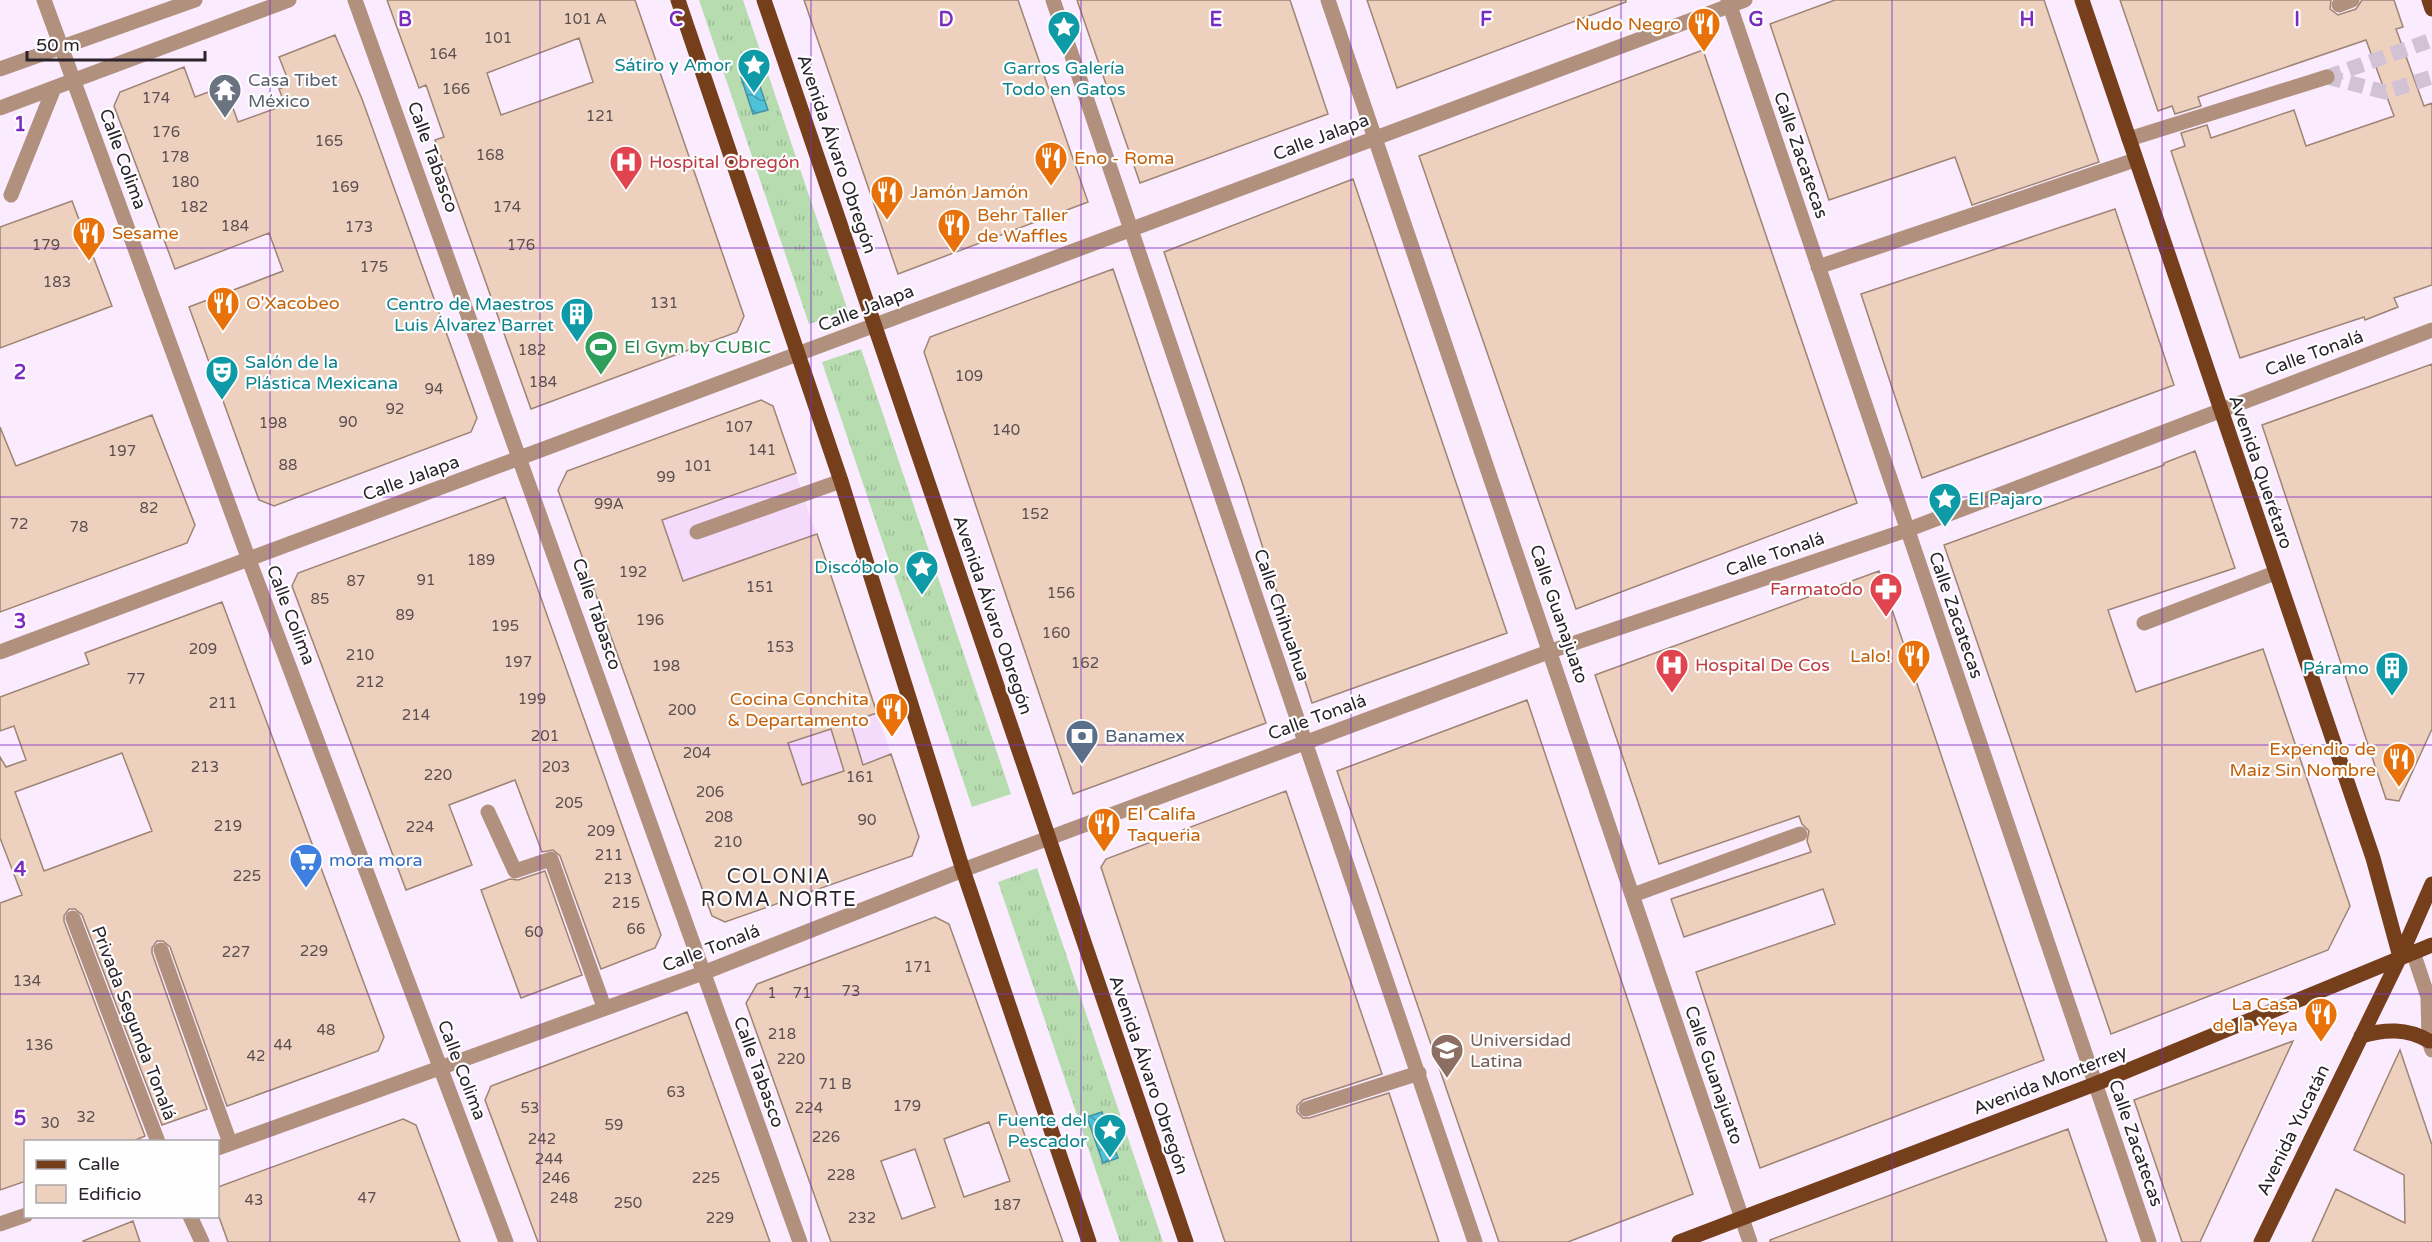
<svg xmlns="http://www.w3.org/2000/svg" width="2432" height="1242" viewBox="0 0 2432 1242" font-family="'Varela Round',sans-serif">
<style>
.built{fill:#f5dbfb}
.grass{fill:url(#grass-tufts)}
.water{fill:url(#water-waves);stroke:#4492a4;stroke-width:1.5}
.building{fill:#edd0be;stroke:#9e8474;stroke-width:1.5;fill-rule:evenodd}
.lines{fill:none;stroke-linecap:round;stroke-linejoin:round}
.minor-tunnel{stroke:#d1c3d5;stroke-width:15;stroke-dasharray:15 8;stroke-linecap:butt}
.minor{stroke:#b1907e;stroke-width:15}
.major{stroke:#763f1c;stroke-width:15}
.grid{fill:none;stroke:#7b2cbf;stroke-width:1.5;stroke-opacity:0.55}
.labels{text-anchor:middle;stroke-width:4.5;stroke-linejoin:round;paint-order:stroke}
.number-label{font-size:15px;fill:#5b4e50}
.food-label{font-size:18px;fill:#c56008;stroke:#fefefe;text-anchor:start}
.culture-label{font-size:18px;fill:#0d838f;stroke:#fefefe;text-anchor:end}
.worship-label{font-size:18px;fill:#5b616d;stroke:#fefefe;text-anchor:start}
.street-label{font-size:18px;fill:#2a232c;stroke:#fefefe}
.health-label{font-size:18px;fill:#be3a42;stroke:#fefefe;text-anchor:start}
.leisure-label{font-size:18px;fill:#27864d;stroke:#fefefe;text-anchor:start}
.service-label{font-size:18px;fill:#4e5e75;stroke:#fefefe;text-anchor:start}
.shop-label{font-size:18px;fill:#366cbe;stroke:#fefefe;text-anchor:start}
.education-label{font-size:18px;fill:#785e54;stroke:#fefefe;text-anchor:start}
.neighbourhood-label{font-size:20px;letter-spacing:1.5px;fill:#2a232c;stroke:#fefefe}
.grid-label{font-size:20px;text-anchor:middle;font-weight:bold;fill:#7b2cbf;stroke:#fefefe;stroke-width:4.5;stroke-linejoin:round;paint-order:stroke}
</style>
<defs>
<pattern id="grass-tufts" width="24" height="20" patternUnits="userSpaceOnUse" patternTransform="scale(1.5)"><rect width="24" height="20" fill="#b6dcaf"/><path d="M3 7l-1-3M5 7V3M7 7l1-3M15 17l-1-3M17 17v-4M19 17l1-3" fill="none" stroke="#9dbc97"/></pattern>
<pattern id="water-waves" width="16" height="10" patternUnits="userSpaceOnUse" patternTransform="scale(1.5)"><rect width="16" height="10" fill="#4fc1d8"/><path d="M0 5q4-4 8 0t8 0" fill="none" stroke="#429caf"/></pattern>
</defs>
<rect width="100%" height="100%" fill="#fbebff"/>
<path class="built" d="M761,400L773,406L919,837L912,856L764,821L662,520L749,490L734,446Z"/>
<path class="grass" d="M699,0H743L848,311L809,324Z
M861,349L1011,794L972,807L822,362Z
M1037,868L1163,1242H1120L998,882Z"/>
<path class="water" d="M755,72L768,110L753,114L741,77Z
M1102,1112L1118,1158L1103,1163L1087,1117Z"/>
<path class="building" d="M387,0H635L744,316L737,332L531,409L435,140L444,137L426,85L419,88ZM579,38L593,82L501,115L487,73Z
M804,0H1018L1088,202L898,274Z
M1077,0H1290L1328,114L1140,183Z
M1367,0H1626V2L1397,88Z
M1835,0H2044L2099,162L1972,205L1955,157L1829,200L1770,24Z
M2120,0H2331L2330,9L2338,15L2356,9L2362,0H2394L2403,27L2396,29L2424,106L2432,103V285L2394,298L2398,307L2365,320L2364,317L2240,358L2171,151L2185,146L2181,133L2207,125L2211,138L2294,110L2306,146L2394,116L2366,40L2198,97L2201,106L2175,114L2172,106L2158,111Z
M335,35L362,99L477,418L471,432L274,506L259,500L189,307L283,271L269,233L175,269L114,106L120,92L184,67L195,97L225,86L238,122L285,105L279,89L290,85L279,57Z
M1703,50L1857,503L1576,609L1419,156Z
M1353,179L1507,633L1312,703L1242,482L1164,252Z
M72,201L112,306L0,348V227Z
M2115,209L2174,385L1922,478L1861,294Z
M1113,269L1266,723L1073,794L924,352L930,337Z
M2432,364V729L2399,801L2386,799L2262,425Z
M761,400L773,406L796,473L662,520L683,581L817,534L877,713L850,722L863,765L891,754L919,837L912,856L725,922L712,916L558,490L567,471ZM831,729L844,771L802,785L788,743Z
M152,415L195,525L187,543L0,612V427L16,466Z
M2195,451L2235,568L2108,610L2117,637L2136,692L2263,649L2350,906L2328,950L2111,1034L1944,545L2164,465V463Z
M505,497L661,935L655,948L601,969L560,856L553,850L542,852L515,780L449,805L472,865L406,890L292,586L298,573Z
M1879,571L2044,1060L1760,1168L1696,972L1835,924L1823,889L1684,937L1671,899L1811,852L1807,841L1809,831L1802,824L1799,816L1659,864L1595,675Z
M222,602L384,1037L378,1051L227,1106L170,947L163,941H157L152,948V953L207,1109L162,1125L82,915L75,909H69L64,916V921L145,1136L131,1142H26V1181L0,1190V903L22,895L0,838V757L6,767L26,760L14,726L0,731V697L89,664L85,653ZM122,753L152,831L44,871L15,792Z
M1527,700L1693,1194L1568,1242H1499L1337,771Z
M1286,791L1382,1074L1303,1100L1297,1106V1112L1303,1118H1309L1389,1093L1439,1242H1225L1195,1154L1101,867L1106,859Z
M545,871L582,975L521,998L481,890L510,879L518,880Z
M935,917L949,924L1063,1242H831L746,1003L757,984ZM989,1122L1010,1181L964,1197L944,1139ZM915,1149L935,1207L902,1219L881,1161Z
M687,1012L770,1242H538L485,1100L491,1086Z
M2293,1041L2200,1242H2182L2134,1100Z
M2400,1050L2432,1145V1242H2312L2336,1189L2405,1223L2404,1175L2354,1150Z
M403,1119L416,1125L460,1242H228L218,1214V1187Z
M2068,1129L2107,1242H1770V1240Z
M133,1221L140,1242H83V1241Z"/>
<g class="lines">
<path class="minor-tunnel" d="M2327,77L2432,40
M2327,77L2385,92L2432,77"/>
<path class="minor" d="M44,0L249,560L506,1242
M355,0L800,1242
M1053,0L1475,1242
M1328,0L1750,1242
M1728,0L2149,1242
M2339,5L2352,0
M0,69L195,0
M0,108L289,0
M2129,139L2327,77
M11,195L54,88
M1818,267L2135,160
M697,532L841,481
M2144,623L2275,573
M0,652L1745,0
M488,812L515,871L551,859L604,1007
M1633,895L1800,834
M73,918L158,1142
M161,950L230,1143
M2413,952L2428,997L2429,1041L2432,1050
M1306,1109L1419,1073
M218,1148L703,973L963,870L1551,651L1907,530L2432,330
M190,1216L202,1242
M0,1224L26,1215"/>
<path class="major" d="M678,0L841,481L963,870L1089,1242
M764,0L1186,1242
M2082,0L2373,858L2400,957
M2429,0L2432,9
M2361,1036C2385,1029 2407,1028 2429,1041
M1679,1242L2095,1084L2432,945
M2261,1242L2400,957L2432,884"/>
</g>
<path class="grid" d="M270,0V1242M540,0V1242M811,0V1242M1081,0V1242M1351,0V1242M1621,0V1242M1892,0V1242M2162,0V1242M0,248H2432M0,497H2432M0,745H2432M0,994H2432"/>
<defs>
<g id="restaurant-pin" transform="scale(1.725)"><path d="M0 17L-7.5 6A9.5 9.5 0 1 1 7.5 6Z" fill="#e8710a" stroke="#fefefe"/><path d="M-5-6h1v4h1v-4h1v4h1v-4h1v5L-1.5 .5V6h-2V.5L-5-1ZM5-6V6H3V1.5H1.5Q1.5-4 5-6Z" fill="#fff"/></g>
<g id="sight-pin" transform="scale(1.725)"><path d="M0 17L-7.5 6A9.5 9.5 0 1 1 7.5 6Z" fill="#0f9aa8" stroke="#fefefe"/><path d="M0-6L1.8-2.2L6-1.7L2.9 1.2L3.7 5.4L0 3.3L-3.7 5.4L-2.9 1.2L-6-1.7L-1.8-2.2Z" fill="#fff"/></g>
<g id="temple-pin" transform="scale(1.725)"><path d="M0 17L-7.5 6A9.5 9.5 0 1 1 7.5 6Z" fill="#6b7280" stroke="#fefefe"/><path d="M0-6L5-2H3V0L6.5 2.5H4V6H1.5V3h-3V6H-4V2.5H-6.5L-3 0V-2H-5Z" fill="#fff"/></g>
<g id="hospital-pin" transform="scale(1.725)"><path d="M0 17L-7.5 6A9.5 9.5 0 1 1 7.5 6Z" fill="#e0444e" stroke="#fefefe"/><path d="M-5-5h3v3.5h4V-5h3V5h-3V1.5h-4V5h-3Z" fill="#fff"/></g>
<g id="building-pin" transform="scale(1.725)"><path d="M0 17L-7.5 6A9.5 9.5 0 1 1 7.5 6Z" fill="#0f9aa8" stroke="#fefefe"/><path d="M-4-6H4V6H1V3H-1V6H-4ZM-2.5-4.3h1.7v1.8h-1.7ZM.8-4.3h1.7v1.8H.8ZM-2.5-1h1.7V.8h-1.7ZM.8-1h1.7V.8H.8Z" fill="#fff"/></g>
<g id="stadium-pin" transform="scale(1.725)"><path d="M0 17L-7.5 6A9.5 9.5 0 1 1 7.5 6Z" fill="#2e9e5b" stroke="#fefefe"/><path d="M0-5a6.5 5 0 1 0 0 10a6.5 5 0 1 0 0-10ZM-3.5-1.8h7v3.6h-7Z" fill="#fff"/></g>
<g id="theatre-pin" transform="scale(1.725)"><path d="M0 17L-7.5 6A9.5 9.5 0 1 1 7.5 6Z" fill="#0f9aa8" stroke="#fefefe"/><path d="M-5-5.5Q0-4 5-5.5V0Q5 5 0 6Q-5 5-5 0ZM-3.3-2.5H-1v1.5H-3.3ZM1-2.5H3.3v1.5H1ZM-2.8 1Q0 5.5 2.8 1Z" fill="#fff"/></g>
<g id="pharmacy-pin" transform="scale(1.725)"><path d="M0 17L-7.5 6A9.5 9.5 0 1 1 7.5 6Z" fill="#e0444e" stroke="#fefefe"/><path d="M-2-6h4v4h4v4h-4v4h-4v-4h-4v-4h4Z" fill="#fff"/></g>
<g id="bank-pin" transform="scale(1.725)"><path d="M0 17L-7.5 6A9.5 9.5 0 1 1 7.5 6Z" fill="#5c6f8a" stroke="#fefefe"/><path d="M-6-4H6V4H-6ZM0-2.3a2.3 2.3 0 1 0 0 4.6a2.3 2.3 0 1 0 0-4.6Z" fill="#fff"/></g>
<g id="supermarket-pin" transform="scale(1.725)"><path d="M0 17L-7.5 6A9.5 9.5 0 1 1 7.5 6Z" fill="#3f7fe0" stroke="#fefefe"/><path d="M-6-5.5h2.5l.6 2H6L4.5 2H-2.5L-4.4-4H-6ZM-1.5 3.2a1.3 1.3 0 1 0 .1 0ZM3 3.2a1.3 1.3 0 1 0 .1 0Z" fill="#fff"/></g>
<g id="university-pin" transform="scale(1.725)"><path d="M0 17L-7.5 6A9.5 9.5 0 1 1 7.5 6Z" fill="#8d6e63" stroke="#fefefe"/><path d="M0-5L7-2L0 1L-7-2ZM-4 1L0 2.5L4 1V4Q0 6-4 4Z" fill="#fff"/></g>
</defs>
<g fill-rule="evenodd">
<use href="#restaurant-pin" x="1704" y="24"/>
<use href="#sight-pin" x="1064" y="27"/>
<use href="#sight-pin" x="754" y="65"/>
<use href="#temple-pin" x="225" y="90"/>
<use href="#restaurant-pin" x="1051" y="158"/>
<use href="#hospital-pin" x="626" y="162"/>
<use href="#restaurant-pin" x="887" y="192"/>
<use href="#restaurant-pin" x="954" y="225"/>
<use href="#restaurant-pin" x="89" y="233"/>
<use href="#restaurant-pin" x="223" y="303"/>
<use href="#building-pin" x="577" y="314"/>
<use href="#stadium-pin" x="601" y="347"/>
<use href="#theatre-pin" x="222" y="372"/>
<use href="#sight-pin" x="1945" y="499"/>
<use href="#sight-pin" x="922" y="567"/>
<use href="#pharmacy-pin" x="1886" y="589"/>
<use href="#restaurant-pin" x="1914" y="656"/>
<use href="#hospital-pin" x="1672" y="665"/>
<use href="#building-pin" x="2392" y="668"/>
<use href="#restaurant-pin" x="892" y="709"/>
<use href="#bank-pin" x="1082" y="736"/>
<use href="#restaurant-pin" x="2399" y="759"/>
<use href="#restaurant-pin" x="1104" y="824"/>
<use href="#supermarket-pin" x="306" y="860"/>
<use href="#restaurant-pin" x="2321" y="1014"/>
<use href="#university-pin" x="1447" y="1050"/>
<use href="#sight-pin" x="1110" y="1130"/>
</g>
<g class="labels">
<g class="number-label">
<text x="585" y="24">101 A</text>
<text x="498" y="43">101</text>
<text x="443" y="59">164</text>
<text x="456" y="94">166</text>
<text x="156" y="103">174</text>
<text x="600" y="121">121</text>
<text x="166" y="137">176</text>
<text x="329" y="146">165</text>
<text x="490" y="160">168</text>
<text x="175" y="162">178</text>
<text x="185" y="187">180</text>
<text x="345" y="192">169</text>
<text x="194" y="212">182</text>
<text x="507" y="212">174</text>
<text x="235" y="231">184</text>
<text x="359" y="232">173</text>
<text x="46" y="250">179</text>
<text x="521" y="250">176</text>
<text x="374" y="272">175</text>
<text x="57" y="287">183</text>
<text x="664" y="308">131</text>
<text x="532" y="355">182</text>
<text x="969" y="381">109</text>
<text x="543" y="387">184</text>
<text x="434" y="394">94</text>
<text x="395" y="414">92</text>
<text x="348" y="427">90</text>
<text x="273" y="428">198</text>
<text x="739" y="432">107</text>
<text x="1006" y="435">140</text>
<text x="762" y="455">141</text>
<text x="122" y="456">197</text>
<text x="288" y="470">88</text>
<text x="698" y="471">101</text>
<text x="666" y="482">99</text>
<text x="609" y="509">99A</text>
<text x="149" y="513">82</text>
<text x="1035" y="519">152</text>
<text x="19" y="529">72</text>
<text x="79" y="532">78</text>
<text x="481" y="565">189</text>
<text x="633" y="577">192</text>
<text x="426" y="585">91</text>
<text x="356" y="586">87</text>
<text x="760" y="592">151</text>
<text x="1061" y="598">156</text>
<text x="320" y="604">85</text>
<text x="405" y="620">89</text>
<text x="650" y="625">196</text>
<text x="505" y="631">195</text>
<text x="1056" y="638">160</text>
<text x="780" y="652">153</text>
<text x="203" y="654">209</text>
<text x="360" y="660">210</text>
<text x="518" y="667">197</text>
<text x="1085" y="668">162</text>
<text x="666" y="671">198</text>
<text x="136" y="684">77</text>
<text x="370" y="687">212</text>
<text x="532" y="704">199</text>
<text x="223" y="708">211</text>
<text x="682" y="715">200</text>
<text x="416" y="720">214</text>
<text x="545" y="741">201</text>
<text x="697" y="758">204</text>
<text x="205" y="772">213</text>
<text x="556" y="772">203</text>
<text x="438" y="780">220</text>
<text x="860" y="782">161</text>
<text x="710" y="797">206</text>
<text x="569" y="808">205</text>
<text x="719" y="822">208</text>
<text x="867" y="825">90</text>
<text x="228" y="831">219</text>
<text x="420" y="832">224</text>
<text x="601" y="836">209</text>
<text x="728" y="847">210</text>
<text x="609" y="860">211</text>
<text x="247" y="881">225</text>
<text x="618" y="884">213</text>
<text x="626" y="908">215</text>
<text x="636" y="934">66</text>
<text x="534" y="937">60</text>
<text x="314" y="956">229</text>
<text x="236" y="957">227</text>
<text x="918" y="972">171</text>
<text x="27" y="986">134</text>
<text x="851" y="996">73</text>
<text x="772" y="998">1</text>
<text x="802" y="998">71</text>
<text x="326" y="1035">48</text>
<text x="782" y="1039">218</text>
<text x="39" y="1050">136</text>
<text x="283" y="1050">44</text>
<text x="256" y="1061">42</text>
<text x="791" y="1064">220</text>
<text x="835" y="1089">71 B</text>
<text x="676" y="1097">63</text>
<text x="907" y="1111">179</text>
<text x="530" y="1113">53</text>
<text x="809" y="1113">224</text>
<text x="86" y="1122">32</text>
<text x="50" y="1128">30</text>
<text x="614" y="1130">59</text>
<text x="826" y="1142">226</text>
<text x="542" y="1144">242</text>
<text x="549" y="1164">244</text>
<text x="841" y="1180">228</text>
<text x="556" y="1183">246</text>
<text x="706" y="1183">225</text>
<text x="367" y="1203">47</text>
<text x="564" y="1203">248</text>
<text x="254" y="1205">43</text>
<text x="628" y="1208">250</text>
<text x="1007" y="1210">187</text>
<text x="720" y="1223">229</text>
<text x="862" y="1223">232</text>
</g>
<g class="food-label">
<text x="1681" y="30" text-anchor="end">Nudo Negro</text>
<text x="1074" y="164">Eno - Roma</text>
<text x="910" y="198">Jamón Jamón</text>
<text x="977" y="221">Behr Taller<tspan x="977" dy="21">de Waffles</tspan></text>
<text x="112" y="239">Sesame</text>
<text x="246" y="309">O'Xacobeo</text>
<text x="1891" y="662" text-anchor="end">Lalo!</text>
<text x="869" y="705" text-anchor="end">Cocina Conchita<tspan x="869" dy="21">&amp; Departamento</tspan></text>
<text x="2376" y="755" text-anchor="end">Expendio de<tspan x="2376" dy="21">Maiz Sin Nombre</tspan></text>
<text x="1127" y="820">El Califa<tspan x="1127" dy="21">Taqueria</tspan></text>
<text x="2298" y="1010" text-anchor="end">La Casa<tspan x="2298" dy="21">de la Yeya</tspan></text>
</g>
<g class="culture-label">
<text x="731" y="71">Sátiro y Amor</text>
<text x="1064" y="74" text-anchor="middle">Garros Galería<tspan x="1064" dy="21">Todo en Gatos</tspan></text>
<text x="554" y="310">Centro de Maestros<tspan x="554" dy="21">Luis Álvarez Barret</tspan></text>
<text x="245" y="368" text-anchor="start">Salón de la<tspan x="245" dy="21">Plástica Mexicana</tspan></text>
<text x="1968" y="505" text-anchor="start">El Pajaro</text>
<text x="899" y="573">Discóbolo</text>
<text x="2369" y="674">Páramo</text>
<text x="1087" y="1126">Fuente del<tspan x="1087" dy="21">Pescador</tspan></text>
</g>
<g class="worship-label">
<text x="248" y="86">Casa Tibet<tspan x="248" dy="21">México</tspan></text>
</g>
<g class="street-label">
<text transform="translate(1321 137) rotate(-21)" y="6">Calle Jalapa</text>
<text transform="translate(837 154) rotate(71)" y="6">Avenida Álvaro Obregón</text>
<text transform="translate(1801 155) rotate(71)" y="6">Calle Zacatecas</text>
<text transform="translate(433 157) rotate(70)" y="6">Calle Tabasco</text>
<text transform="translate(123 159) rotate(70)" y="6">Calle Colima</text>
<text transform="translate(866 308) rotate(-21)" y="6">Calle Jalapa</text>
<text transform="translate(2314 353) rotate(-20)" y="6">Calle Tonalá</text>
<text transform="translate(2261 472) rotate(71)" y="6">Avenida Querétaro</text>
<text transform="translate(411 478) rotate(-20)" y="6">Calle Jalapa</text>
<text transform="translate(1775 554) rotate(-19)" y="6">Calle Tonalá</text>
<text transform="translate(597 614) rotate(71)" y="6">Calle Tabasco</text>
<text transform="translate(1559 614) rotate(71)" y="6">Calle Guanajuato</text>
<text transform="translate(291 615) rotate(69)" y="6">Calle Colima</text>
<text transform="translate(993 615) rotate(71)" y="6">Avenida Álvaro Obregón</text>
<text transform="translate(1282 615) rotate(71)" y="6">Calle Chihuahua</text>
<text transform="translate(1956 615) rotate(71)" y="6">Calle Zacatecas</text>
<text transform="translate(1317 717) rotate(-20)" y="6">Calle Tonalá</text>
<text transform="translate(711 948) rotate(-21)" y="6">Calle Tonalá</text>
<text transform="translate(134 1023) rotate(69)" y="6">Privada Segunda Tonalá</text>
<text transform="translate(462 1070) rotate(69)" y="6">Calle Colima</text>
<text transform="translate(759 1072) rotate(70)" y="6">Calle Tabasco</text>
<text transform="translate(1149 1075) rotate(71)" y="6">Avenida Álvaro Obregón</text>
<text transform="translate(1714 1075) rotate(71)" y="6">Calle Guanajuato</text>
<text transform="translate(2050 1080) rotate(-21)" y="6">Avenida Monterrey</text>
<text transform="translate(2293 1130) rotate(-64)" y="6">Avenida Yucatán</text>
<text transform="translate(2136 1143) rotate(71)" y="6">Calle Zacatecas</text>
</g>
<g class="health-label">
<text x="649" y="168">Hospital Obregón</text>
<text x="1863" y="595" text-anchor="end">Farmatodo</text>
<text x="1695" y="671">Hospital De Cos</text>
</g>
<g class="leisure-label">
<text x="624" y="353">El Gym by CUBIC</text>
</g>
<g class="service-label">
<text x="1105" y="742">Banamex</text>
</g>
<g class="shop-label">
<text x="329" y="866">mora mora</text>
</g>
<g class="education-label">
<text x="1470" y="1046">Universidad<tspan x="1470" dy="21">Latina</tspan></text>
</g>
<g class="neighbourhood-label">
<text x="779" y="883">COLONIA<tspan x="779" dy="23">ROMA NORTE</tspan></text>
</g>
</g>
<g class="grid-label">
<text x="405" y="26">B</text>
<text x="676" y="26">C</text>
<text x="946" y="26">D</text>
<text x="1216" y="26">E</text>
<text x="1486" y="26">F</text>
<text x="1756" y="26">G</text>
<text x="2027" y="26">H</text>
<text x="2297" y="26">I</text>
<text x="20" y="131">1</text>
<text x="20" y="379">2</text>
<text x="20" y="628">3</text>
<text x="20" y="876">4</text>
<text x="20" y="1125">5</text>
</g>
<rect x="24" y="1140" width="195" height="78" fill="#fefefe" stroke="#a9a6aa" stroke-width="1.5"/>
<rect x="36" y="1160" width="30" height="9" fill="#763f1c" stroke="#a9a6aa" stroke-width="1.5"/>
<text x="78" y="1170" font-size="18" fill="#2a232c">Calle</text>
<rect x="36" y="1185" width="30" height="18" fill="#edd0be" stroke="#a9a6aa" stroke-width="1.5"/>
<text x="78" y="1200" font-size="18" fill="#2a232c">Edificio</text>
<path d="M27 51v9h178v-9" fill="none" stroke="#2a232c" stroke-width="3"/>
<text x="36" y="51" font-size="18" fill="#2a232c" stroke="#fefefe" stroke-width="4.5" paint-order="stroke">50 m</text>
</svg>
